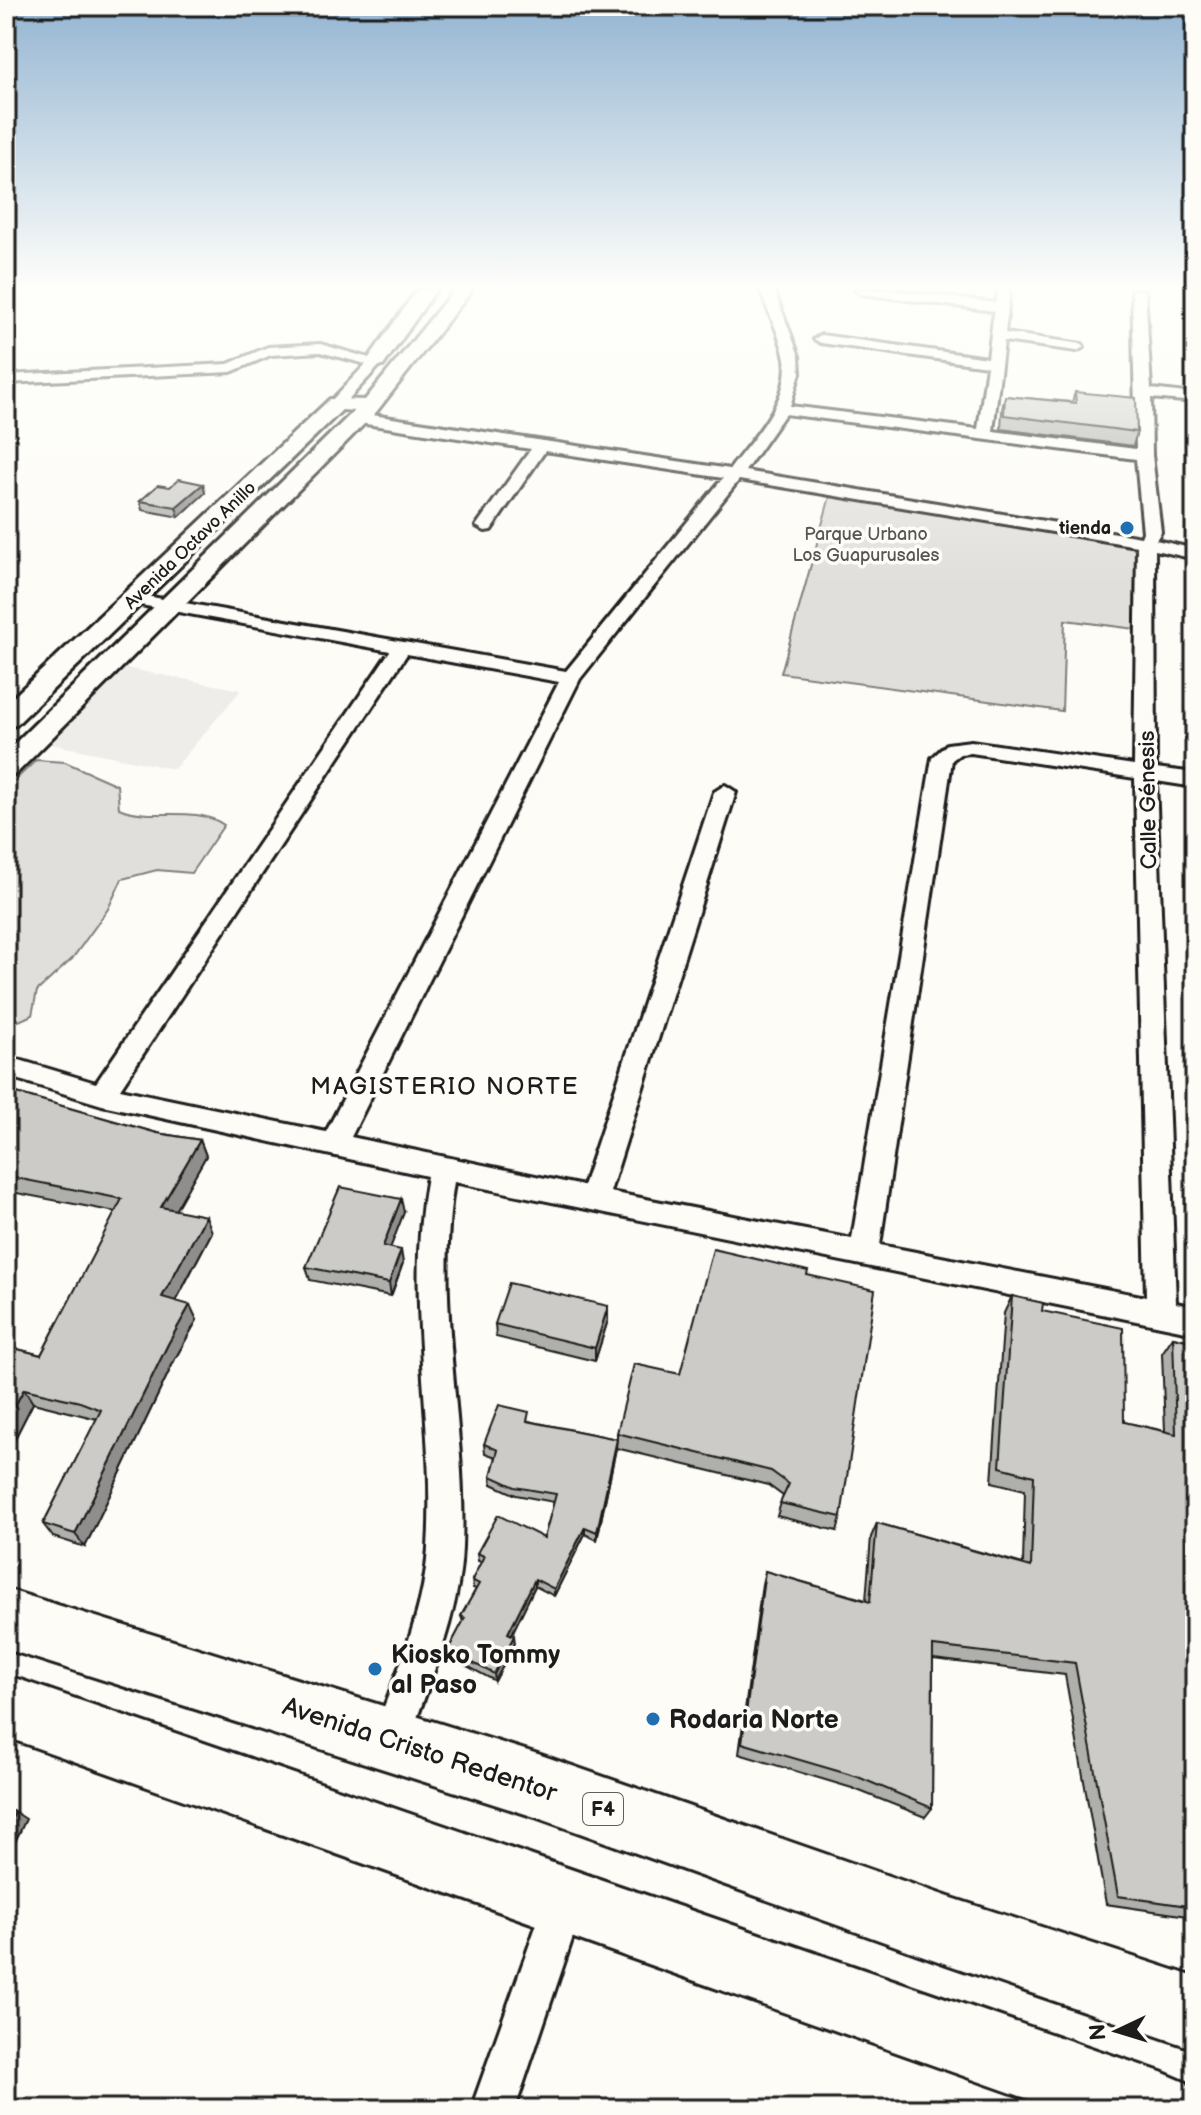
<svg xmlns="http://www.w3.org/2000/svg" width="1201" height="2115" viewBox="0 0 1201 2115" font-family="'Balsamiq Sans',sans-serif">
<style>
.built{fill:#eeede9}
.green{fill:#e0dfdb;stroke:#7e7e7c;stroke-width:2}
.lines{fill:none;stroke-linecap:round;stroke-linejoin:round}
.street-casing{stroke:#1c1c1c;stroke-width:6}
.secondary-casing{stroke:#1c1c1c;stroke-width:6}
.highway-casing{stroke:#1c1c1c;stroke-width:6}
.street{fill:#fdfcf7;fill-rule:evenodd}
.secondary{fill:#fdfcf7;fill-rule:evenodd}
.highway{fill:#fdfcf7;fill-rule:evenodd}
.wall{fill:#afafac;stroke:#1c1c1c;stroke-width:2}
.shaded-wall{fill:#8f8e8c;stroke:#1c1c1c;stroke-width:2}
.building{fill:#cccbc8;stroke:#1c1c1c;stroke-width:2}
.poi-dot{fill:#1f6fb2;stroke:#fdfcf7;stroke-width:3}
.labels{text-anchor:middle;stroke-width:7;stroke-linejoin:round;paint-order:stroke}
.far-poi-label{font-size:18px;font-weight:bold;fill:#1c1c1c;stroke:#fdfcf7;text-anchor:end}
.far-park-label{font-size:18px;fill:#575655;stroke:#fdfcf7}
.far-street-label{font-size:18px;fill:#1c1c1c;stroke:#fdfcf7}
.shield{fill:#fdfcf7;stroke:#605f5e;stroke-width:2}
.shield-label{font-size:20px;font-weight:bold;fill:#1c1c1c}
.street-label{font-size:22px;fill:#1c1c1c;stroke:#fdfcf7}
.neighbourhood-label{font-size:24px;letter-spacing:2px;fill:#1c1c1c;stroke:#fdfcf7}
.near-poi-label{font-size:26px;font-weight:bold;fill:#1c1c1c;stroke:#fdfcf7;text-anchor:start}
.near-street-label{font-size:26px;fill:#1c1c1c;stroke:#fdfcf7}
</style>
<rect width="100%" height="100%" fill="#fdfcf7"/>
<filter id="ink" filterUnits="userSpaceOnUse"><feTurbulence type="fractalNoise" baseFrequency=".0125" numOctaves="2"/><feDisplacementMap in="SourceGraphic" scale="16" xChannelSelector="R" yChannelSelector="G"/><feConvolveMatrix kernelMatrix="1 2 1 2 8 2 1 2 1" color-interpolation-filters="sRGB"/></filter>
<g filter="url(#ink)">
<path class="built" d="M125,668L241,690L174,769L51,744Z"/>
<path class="green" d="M832,489L1138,545L1136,629L1065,620L1062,711L781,673Z
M36,760L65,762L117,785L119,808C152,822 193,804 224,825L191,873L157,870L122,879L108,909L72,959L37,991L32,1015L19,1021L6,1017V789Z"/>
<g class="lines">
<g class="street-casing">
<path id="street" d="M760,290H774L799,356L800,373L790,406L978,429L987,366L821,343L814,339L821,335L988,358L994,311L861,294L855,290H890L996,303L998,290H1010L1005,333L1082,344L1084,347L1077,351L1004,341L993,431L1136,449L1132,290H1145L1151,389L1195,394V402L1151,398L1152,455L1161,532L1156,540L1195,549V559L1155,550L1156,768L1195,773V787L1156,781L1176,1303L1195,1307V1333L454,1182C434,1304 467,1425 462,1547C460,1614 430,1679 409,1741L403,1754L390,1760L377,1754L371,1741C394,1679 424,1615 428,1548C436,1422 404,1302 427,1176L102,1105L6,1076V1056L96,1083L390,651L135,604L126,599L129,595L135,594L566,671L723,478L545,451L491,530L485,531L476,526L531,449L359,423L351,418L359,413L730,469C752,439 795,396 784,354C779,333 768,311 760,290ZM785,414L1136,459L1143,532L1141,537L745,471ZM739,480L1137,546L1134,765L971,741L947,744L932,758L852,1239L610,1192L736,792L725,785L714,792L583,1186L351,1137L580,679ZM407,654L559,682L326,1132L120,1089ZM971,753L1135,778L1146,1297L880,1245L952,760L960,754Z
M320,344L383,362L342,406L337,408L329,403L366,364L320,352L271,355L231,372L6,383V375L228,364L268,347Z
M565,1881L579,1887L585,1901L515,2109H471L545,1901L551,1887Z"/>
</g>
<g class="secondary-casing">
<path id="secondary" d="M417,290H436L383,366H369L366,362Z
M454,290H472L377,411L16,774L6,777V752L354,411L342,410L16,725L6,727V704L330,399L365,400Z"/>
</g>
<g class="highway-casing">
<path id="highway" d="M6,1589L538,1754L949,1897L1195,1977V2049L949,1965L538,1818L6,1649Z
M6,1675L1161,2072L1187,2083L1195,2109H1057L6,1737Z"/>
</g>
<use href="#street" class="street"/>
<use href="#secondary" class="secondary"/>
<use href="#highway" class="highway"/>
</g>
<path class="wall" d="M1075,392L1137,432L1133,446L1001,429L1002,409L1005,396L1072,402Z
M203,484L205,493L179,517L142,510L140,501L170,487Z
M6,1090L157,1133L200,1140L206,1156L175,1210L212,1232L176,1301L197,1320L175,1359L85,1547L53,1537L43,1524L97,1419L33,1403L6,1456V1346L41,1355L116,1212L6,1191Z
M404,1212L390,1248L403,1263L391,1296L310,1280L306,1267Z
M807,1275L841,1517L837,1531L777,1516L783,1496L768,1485L616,1448L597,1540L585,1534L554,1596L535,1586L511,1635L515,1643L495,1681L450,1657L448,1650L463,1622L461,1616L476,1589L473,1588L472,1580L482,1562L478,1561L477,1553L544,1538L554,1502L516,1495L492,1484L491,1476L496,1457L485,1453L484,1444L529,1421L617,1439V1433L680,1374Z
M1012,1296L1042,1311L1124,1422L1165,1431L1162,1353L1173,1337L1195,1342V1917L1106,1904L1065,1675L933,1659L932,1808L925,1817L852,1788L739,1754L762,1584L765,1571L866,1600L871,1537L877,1523L1023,1564L1025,1490L992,1482L1004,1313Z
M608,1306V1320L595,1361L496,1337L495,1324Z"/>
<path class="shaded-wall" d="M203,484L205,493L179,517L176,507Z
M200,1140L206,1156L168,1223L161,1207Z
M401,1199L404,1212L386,1259L383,1246Z
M206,1216L212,1232L169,1313L162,1297Z
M401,1250L403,1263L391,1296L389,1283Z
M190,1305L197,1320L175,1359L85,1547L75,1534L168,1344Z
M608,1306V1320L595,1361V1348Z
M24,1389L33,1403L6,1456V1422Z
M617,1439L616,1448L597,1540V1532Z
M585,1527V1534L554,1596V1589Z
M535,1579V1586L509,1640L508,1633Z
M514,1636L515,1643L495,1681L494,1674Z
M15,1812L26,1819L6,1861V1830Z"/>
<path class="building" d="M1075,392L1136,398L1137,432L1004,415L1005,396L1076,403Z
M179,479L203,484L176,507L140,501L158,485L170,487Z
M6,1090L157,1133L200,1140L161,1207L206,1216L162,1297L190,1305L168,1344L75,1534L43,1524L101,1410L80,1402L24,1389L6,1422V1346L41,1355L122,1199L6,1176Z
M340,1187L401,1199L383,1246L401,1250L389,1283L306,1267Z
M713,1249L808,1271L807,1275L875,1290L841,1517L780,1503L789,1484L771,1471L617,1433L634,1364L680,1374Z
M509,1283L608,1306L595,1348L495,1324Z
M1012,1296L1043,1303L1042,1311L1123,1328L1124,1422L1176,1434L1173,1337L1195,1342V1907L1118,1896L1075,1663L933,1646L932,1808L858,1777L742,1743L765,1571L870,1602L877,1523L1031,1567L1034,1476L1000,1467Z
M499,1405L529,1412L527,1421L617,1439L597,1532L585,1527L554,1589L535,1579L508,1633L514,1636L494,1674L448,1650L465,1618L461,1616L479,1584L472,1580L484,1556L477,1553L498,1515L544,1538L556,1494L515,1487L491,1476L498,1450L484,1444Z
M6,1809L15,1812L6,1830Z"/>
</g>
<linearGradient id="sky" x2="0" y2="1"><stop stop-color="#94b5d2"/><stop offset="0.49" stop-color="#fefefb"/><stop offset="1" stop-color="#fefefb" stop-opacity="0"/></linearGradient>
<rect width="1201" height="586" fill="url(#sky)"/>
<g class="poi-dot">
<circle cx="1127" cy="528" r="8"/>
<circle cx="375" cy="1669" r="8"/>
<circle cx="653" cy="1719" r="8"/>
</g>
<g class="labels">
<g class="far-poi-label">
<text x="1111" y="534">tienda</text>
</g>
<g class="far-park-label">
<text x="866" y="540">Parque Urbano<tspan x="866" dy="21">Los Guapurusales</tspan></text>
</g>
<g class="far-street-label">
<text transform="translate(190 545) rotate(-44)" y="6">Avenida Octavo Anillo</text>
</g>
<rect class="shield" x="583" y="1793" width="40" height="32" rx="6"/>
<g class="shield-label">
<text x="603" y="1816">F4</text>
</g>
<g class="street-label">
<text transform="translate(1147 800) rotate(-91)" y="8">Calle Génesis</text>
</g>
<g class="neighbourhood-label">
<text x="445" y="1094">MAGISTERIO NORTE</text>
</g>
<g class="near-poi-label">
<text x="391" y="1663">Kiosko Tommy<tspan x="391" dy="30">al Paso</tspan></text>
<text x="669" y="1728">Rodaria Norte</text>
</g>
<g class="near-street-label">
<text transform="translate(420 1749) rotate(18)" y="9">Avenida Cristo Redentor</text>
</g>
</g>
<rect width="1201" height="2115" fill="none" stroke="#fdfcf7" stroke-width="32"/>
<rect x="16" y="16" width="1169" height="2083" fill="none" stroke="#1c1c1c" stroke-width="3" filter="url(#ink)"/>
<g transform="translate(1117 2031) rotate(266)" stroke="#fdfcf7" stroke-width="6" paint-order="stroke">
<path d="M0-6L14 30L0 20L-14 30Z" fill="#1c1c1c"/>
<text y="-12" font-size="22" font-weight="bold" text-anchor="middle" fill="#1c1c1c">N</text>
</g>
</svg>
